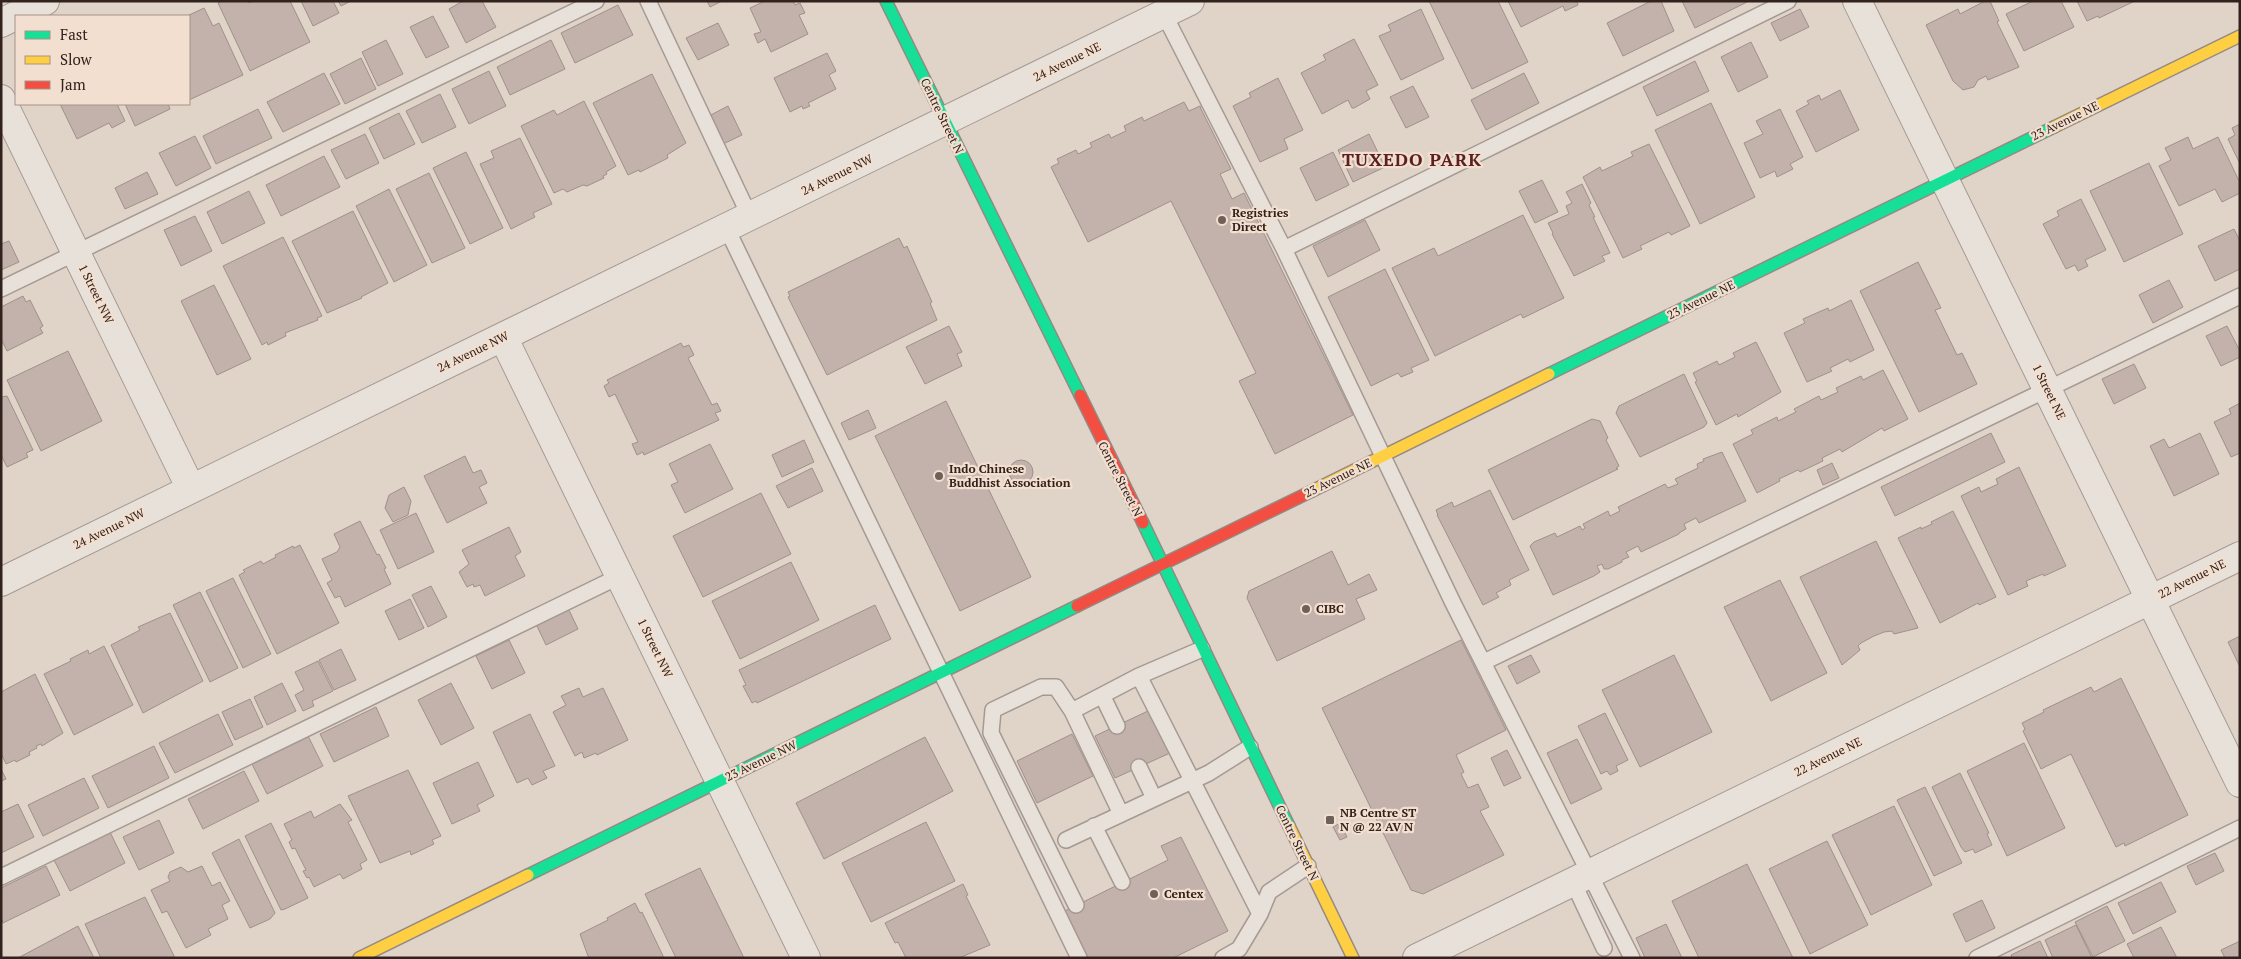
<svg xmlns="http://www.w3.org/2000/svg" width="2241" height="959" viewBox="0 0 2241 959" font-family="'PT Serif',serif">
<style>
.building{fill:#c3b2ab;stroke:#9f9089}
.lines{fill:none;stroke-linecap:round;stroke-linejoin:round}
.lane-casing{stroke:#a59a93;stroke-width:18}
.street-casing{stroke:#a59a93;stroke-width:30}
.fast-casing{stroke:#948983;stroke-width:14}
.slow-casing{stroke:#948983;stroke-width:14}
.jam-casing{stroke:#948983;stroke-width:14}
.lane{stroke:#e8e1da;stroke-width:15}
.street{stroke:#e8e1da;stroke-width:28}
.fast{stroke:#16e098;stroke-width:11}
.slow{stroke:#ffcf43;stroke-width:11}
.jam{stroke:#f24e42;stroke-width:11}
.poi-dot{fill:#6f6059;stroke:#f2dfcf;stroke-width:2}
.labels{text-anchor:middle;stroke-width:4.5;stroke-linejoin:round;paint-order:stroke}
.street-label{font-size:12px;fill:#32221d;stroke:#f2dfcf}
.poi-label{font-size:12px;font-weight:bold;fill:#32221d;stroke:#f2dfcf;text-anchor:start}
.district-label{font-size:18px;font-weight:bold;letter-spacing:1px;fill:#5b2022;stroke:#f2dfcf}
</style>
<rect width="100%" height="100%" fill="#e0d4c9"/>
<path class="building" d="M222,1H248L249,3L253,1H290L310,42L250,71L218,3Z
M301,1H333L339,13L313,26Z
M338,1H351L341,6Z
M463,1H482L496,27L466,43L449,9Z
M707,1H722L710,7Z
M765,1H793L795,5L800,3L805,13L799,15L808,34L771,52L765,39L758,43L754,34L761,32L750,8Z
M1429,1H1498L1528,62L1472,89Z
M1508,1H1577L1578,5L1565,11L1563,6L1521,27Z
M1651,1H1661L1674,31L1623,56L1607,23Z
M1682,1H1749L1695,28Z
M1985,1H1990L1999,21L1997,22L2019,67L1988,80L1986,76L1978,80L1974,87L1963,90L1953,81L1926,25L1958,9L1960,14Z
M2033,1H2061L2074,27L2024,51L2006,14Z
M2077,1H2135L2099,18L2098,16L2087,21Z
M618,5L633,35L575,63L561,33Z
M204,8L213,26L219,23L243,75L189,100L187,16Z
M1421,9L1444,59L1401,80L1379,36L1391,31L1388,25Z
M1800,9L1809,27L1780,41L1771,23Z
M433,16L449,47L426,58L410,27Z
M718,23L729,45L698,60L686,38Z
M1354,39L1378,85L1366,91L1370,99L1354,108H1352L1348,100L1322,114L1301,73L1326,60L1323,55Z
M386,40L403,74L378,86L362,52Z
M551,40L565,69L510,95L497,67Z
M1751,42L1768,77L1738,92L1721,57Z
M827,53L836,71L829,75L836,89L808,103L810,106L803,109L802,106L790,112L774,78Z
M361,58L376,89L345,104L330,74Z
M1695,61L1709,91L1657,116L1643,87Z
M489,71L506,106L469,124L452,89Z
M324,73L340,104L283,132L267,102Z
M1524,73L1539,103L1486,130L1471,100Z
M652,74L686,143L667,155L668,158L640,172L639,170L628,175L593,103Z
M1278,78L1303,130L1284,139L1288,149L1260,162L1233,106L1251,97L1249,93Z
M1413,86L1429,117L1406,128L1390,97Z
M1840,90L1859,130L1816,152L1796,111L1809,104L1807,101L1819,95L1821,100Z
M440,94L456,127L422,143L406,111Z
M584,101L616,166L606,172L607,174L603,176L604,178L587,186L583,185L567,192L563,189L554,193L521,126L554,110L557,115Z
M1184,102L1189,111L1200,106L1201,109L1231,169L1220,174L1232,199L1244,193L1353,415L1275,454L1239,381L1256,373L1171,201L1088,242L1051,167L1059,163L1057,159L1076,150L1078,154L1092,147L1090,143L1109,134L1111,138L1126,131L1124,126L1142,117L1144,121Z
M1711,103L1755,197L1700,224L1655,130Z
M60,104H117L125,121L112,128L109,123L77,139Z
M125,104H168L170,109L135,126Z
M728,106L742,135L721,145L707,117Z
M258,109L272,138L216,164L203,136Z
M1780,109L1803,157L1790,164L1793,169L1777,177L1775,171L1760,178L1744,143L1763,134L1756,121Z
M399,113L415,144L384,159L369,128Z
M2240,124V164L2228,139L2235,135L2232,128Z
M365,134L379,163L346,179L331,150Z
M1369,134L1385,167L1353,182L1338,150Z
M195,136L211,168L176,186L159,153Z
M2188,137L2193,149L2218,137L2240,183V193L2222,202L2215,189L2179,206L2159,166L2171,160L2165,148Z
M520,138L552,204L533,213L535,217L511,229L480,164L494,158L491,151Z
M1649,144L1690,226L1671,235L1669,232L1640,246L1642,249L1623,258L1583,177L1600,167L1602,171L1633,156L1631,152Z
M466,152L503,228L470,244L433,168Z
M1333,152L1349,185L1316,201L1300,168Z
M324,156L340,187L281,216L266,185Z
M2149,163L2183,234L2124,262L2090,191Z
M147,172L158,194L125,209L115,188Z
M429,173L465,248L432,263L396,189Z
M1542,180L1558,212L1535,223L1519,191Z
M1582,184L1591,203L1589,205L1595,217H1593L1610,253L1602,256L1605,261L1574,276L1552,234L1553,233L1548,223L1569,214L1566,206L1572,203L1566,192Z
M389,189L427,265L394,282L356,206Z
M249,191L265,223L222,244L207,212Z
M2081,199L2106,250L2085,260L2088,266L2078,271L2075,265L2066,269L2043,224L2059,216L2057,211Z
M353,211L388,283L361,297L362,298L327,313L292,241Z
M1523,215L1564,298L1523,318L1521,314L1435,356L1392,268L1434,248L1438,256Z
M195,216L212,251L181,266L164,230Z
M1365,220L1380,250L1328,277L1313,246Z
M2234,229L2240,241V269L2215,281L2198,246Z
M283,237L322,316L317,318L318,320L285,333L286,336L268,345L267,342L262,345L223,266Z
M899,238L904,248L907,246L932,302L930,303L937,320L827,375L788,297L790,296L788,292Z
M9,241L19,262L1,270V244Z
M1918,262L1941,308L1935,310L1957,355L1962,353L1977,384L1919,412L1860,291Z
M1385,269L1429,360L1411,368L1413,372L1401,377L1398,373L1371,386L1328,297Z
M2169,280L2183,307L2153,323L2139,295Z
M214,285L251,359L217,375L181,301Z
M23,296L26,302L30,300L43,326L40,328L43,333L7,351L1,339V307Z
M1851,300L1874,350L1850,362L1848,359L1830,368L1832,371L1807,382L1784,333L1805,323L1803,319L1828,308L1829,311Z
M949,326L962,352L957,354L962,366L925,384L906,347Z
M2227,326L2240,351V357L2221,366L2206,336Z
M1756,342L1781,392L1738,417L1737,414L1716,425L1695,382L1697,381L1693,373L1717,361L1719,365L1735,357L1733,353Z
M681,343L683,347L689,345L694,355L688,358L712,405L717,403L721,411L715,413L719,420L644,455L643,452L637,455L632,444L638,442L615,394L609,397L604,386L609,383L607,380Z
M68,351L102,421L41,451L7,380Z
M2134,364L2146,388L2114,404L2102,379Z
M1883,370L1908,419L1884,431L1882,428L1842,452L1840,449L1822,458L1823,461L1800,472L1798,470L1779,479L1780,481L1757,493L1733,444L1753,434L1751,430L1777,417L1778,421L1796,412L1794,409L1819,396L1821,400L1838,392L1836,388L1861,376L1863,380Z
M1684,374L1707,423L1704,427L1640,457L1616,413L1619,406Z
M7,396L33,450L26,453L28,457L7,467L1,455V397Z
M946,401L1031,577L960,611L875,436Z
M2240,403V453L2231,457L2214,422L2231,414L2229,409Z
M868,410L876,428L849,440L841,423Z
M1592,419L1600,421L1608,438L1606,440L1619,466L1616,468L1618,469L1513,520L1488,470Z
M1991,433L2005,462L1895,516L1881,487Z
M2200,433L2219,474L2174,496L2150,446L2164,439L2169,448Z
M804,440L814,462L782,477L772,455Z
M710,444L733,489L685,513L671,485L678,482L669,464Z
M1722,452L1746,501L1699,523L1696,518L1684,524L1686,529L1679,533V534L1641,552L1638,546L1626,552L1629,557L1622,560V562L1608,569H1604L1602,564L1597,566L1600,572L1594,576L1553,595L1530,546L1534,542L1555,533L1557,537L1580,526L1582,530L1585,528L1583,524L1608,511L1610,516L1620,511L1618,507L1665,484L1668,488L1678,484L1675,479L1698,468L1697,464L1704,461L1703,459Z
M465,456L473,473L481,470L487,483L479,487L487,503L447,523L424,476Z
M1009 472a12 12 0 1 1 24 0a12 12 0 1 1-24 0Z
M1832,463L1839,478L1823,485L1817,470Z
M2019,467L2066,566L2044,576L2043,574L2026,581L2028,586L2008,595L1961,496L1979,487L1981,492L1998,484L1996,479Z
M812,468L823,491L788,508L776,486Z
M404,487L411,501L408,515L393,522L385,508L389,495Z
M1490,490L1529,570L1509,580L1511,585L1496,593L1499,597L1483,605L1437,515H1438L1436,510L1452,502L1454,507Z
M761,493L791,554L703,597L673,536Z
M1953,511L1996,597L1979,605L1978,603L1940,623L1898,538L1921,527V529L1932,524L1931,522Z
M416,513L434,552L398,569L380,530Z
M360,521L377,555L379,554L386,568L384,569L391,584L345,607L340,596L335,598L327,583L332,580L322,559L337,552L340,547L334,534Z
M509,527L521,552L515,556L525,576L485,596L480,585L474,587L473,584L467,587L459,572L469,564L462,550Z
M1876,541L1918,628L1894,634L1892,631L1884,632L1874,636L1861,643L1858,646L1860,650L1842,665L1800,577Z
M300,545L339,623L277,654L239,575L245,572L243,570L261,561L263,564L276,557L275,555L293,546L294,548Z
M1332,551L1348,585L1369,574L1377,590L1356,599L1365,619L1277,661L1247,598L1249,591Z
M791,562L819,620L740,659L712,601Z
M233,578L271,654L243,668L206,591Z
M1780,580L1827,673L1771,701L1724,607Z
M431,586L447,617L428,627L412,595Z
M200,592L238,668L210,682L173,605Z
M410,599L424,628L399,640L385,611Z
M875,605L891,639L757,703L756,701L752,703L743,686L746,685L739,670Z
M568,608L578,629L546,645L536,624Z
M170,613L203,681L143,713L111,645L140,630L138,627Z
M2240,636V667L2228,642Z
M509,640L525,673L492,689L476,656Z
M1461,640L1506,730L1456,755L1464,772L1461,774L1468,788L1478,784L1489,807L1480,811L1504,855L1423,894L1411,890L1322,708Z
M104,646L133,705L74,735L44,674L71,661L70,659L88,650L89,654Z
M341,649L356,680L334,690L319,660Z
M1531,655L1540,672L1517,684L1508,666Z
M1674,655L1712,732L1640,767L1602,690Z
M318,661L333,691L312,701L314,706L303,711L295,695L304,690L295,672Z
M35,674L63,733L42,746L41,744L36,746L37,748L29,752L30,755L16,762L15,760L6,764L1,753V692Z
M2121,678L2188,815L2125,846L2124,843L2116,847L2071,754L2041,769L2023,731L2025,729L2022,723L2044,712L2043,710L2091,687L2094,692Z
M282,683L296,711L267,725L254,697Z
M451,683L474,728L441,745L418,700Z
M579,688L583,697L603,688L628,740L597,755L596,753L584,758L582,752L575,756L553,712L566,705L561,696Z
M250,699L263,727L235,740L222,712Z
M376,707L389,736L334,762L320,734Z
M1150,710L1170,753L1115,778L1095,736Z
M1605,713L1628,760L1616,766L1618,771L1610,775L1607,771L1601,774L1578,726Z
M218,714L233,745L175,773L159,743Z
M530,714L555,766L543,771L547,778L532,785L528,778L517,783L493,732Z
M1072,734L1093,776L1037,803L1017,761Z
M308,736L323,766L267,794L252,764Z
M925,737L953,791L824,859L796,803Z
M1577,739L1602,789L1571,804L1547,753Z
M2024,743L2065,828L2007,856L1967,771Z
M154,746L169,778L108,808L92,776Z
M1507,750L1521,778L1504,786L1491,758Z
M478,762L494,796L477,805L480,811L452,824L433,783Z
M1,769L6,779L1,781Z
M408,770L441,836L432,840L434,844L411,855L410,851L380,863L348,796Z
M244,771L259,801L203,829L188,799Z
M1960,773L1989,833L1987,834L1992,845L1975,853L1973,849L1965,852L1961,847L1932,787Z
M84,778L99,808L43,836L28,805Z
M1925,787L1962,863L1934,876L1897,800Z
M18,804L34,837L1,853V812Z
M340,804L352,820L348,822L367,860L360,864L362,869L343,879L340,874L314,887L309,877L307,878L303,871L306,870L295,848L292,849L289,842L292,840L284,824L311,811L314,818Z
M1894,806L1932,885L1871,915L1832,835Z
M159,820L174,853L139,870L123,837Z
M926,822L955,881L871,922L842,863Z
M271,823L308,898L285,909L281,910L245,836Z
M1340,823L1347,837L1340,840L1333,827Z
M110,832L125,863L70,891L54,860Z
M1181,837L1228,931L1173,958H1088L1065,911L1168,860L1161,846Z
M239,839L275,913L270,919L250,928L212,853Z
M1827,841L1868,925L1810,954L1769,869Z
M2215,853L2224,871L2196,885L2187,866Z
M1747,864L1793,958H1699L1672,901Z
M46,866L60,895L3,923L1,918V888Z
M202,866L212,886L220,882L230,901L222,905L228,919L208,929L211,935L186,948L167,911L162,913L151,890L170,881L168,877L170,872L181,867L188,872Z
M700,868L744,958H676L645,894Z
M2161,882L2176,912L2133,934L2118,903Z
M963,884L968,895L966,896L990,945L959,958H906L898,942L895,943L885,923Z
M145,897L175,958H101L85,924Z
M1982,900L1995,928L1966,942L1953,914Z
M635,903L640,913L642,912L664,958H591L588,956L580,934L608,920L607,918Z
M2107,906L2125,941L2093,957L2075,922Z
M1666,924L1682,958H1645L1636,938Z
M2076,925L2092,958H2053L2045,940Z
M78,926L94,958H18Z
M2161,927L2177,958H2134L2127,944Z
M2040,941L2048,958H2012L2011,955Z
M2240,941V958H2225L2221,950Z"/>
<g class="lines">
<g class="lane-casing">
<path id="lane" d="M648,1L750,217
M1164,14L1284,249L1453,603L1632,958
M727,229L1079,958
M1284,249L1788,1
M1,289L596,1
M1202,649L1139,676L1260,914
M1484,662L2240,296
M1103,697L1117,726
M1072,711L1056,687H1041L993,710L991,733L1076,905
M1139,767L1154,798
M1121,814L1072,711L1139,676
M1094,826L1122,882
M1066,840L1209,773L1250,747
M1,877L620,576
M1573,882L1604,948
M1223,958L1239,949L1260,914L1269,892L1308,866
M1977,958L2240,828"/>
</g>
<g class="street-casing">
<path id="street" d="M1857,1L2240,783
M1,23L45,1
M1,99L191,489
M503,337L806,958
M1,582L1190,1
M1417,958L2240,556"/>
</g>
<g class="fast-casing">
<path id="fast" d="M886,1L1080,395
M1549,374L2054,127
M1143,523L1289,826
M528,875L1077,606"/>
</g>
<g class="slow-casing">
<path id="slow" d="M2054,127L2240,36
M1312,491L1549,374
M1289,826L1353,958
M359,958L528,875"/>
</g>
<g class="jam-casing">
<path id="jam" d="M1080,395L1143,523
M1077,606L1312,491"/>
</g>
<use href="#lane" class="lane"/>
<use href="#street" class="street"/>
<use href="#fast" class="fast"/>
<use href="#slow" class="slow"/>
<use href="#jam" class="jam"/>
</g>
<g class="poi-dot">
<circle cx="1222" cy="220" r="5"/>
<circle cx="939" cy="476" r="5"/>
<circle cx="1306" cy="609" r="5"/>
<rect x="1325" y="815" width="10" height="10" rx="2.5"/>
<circle cx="1154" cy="894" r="5"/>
</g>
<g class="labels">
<g class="street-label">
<text transform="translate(1067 62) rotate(-26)" y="4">24 Avenue NE</text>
<text transform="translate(942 116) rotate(64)" y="4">Centre Street N</text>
<text transform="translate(2065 121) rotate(-26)" y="4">23 Avenue NE</text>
<text transform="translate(837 175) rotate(-26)" y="4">24 Avenue NW</text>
<text transform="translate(96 294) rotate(64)" y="4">1 Street NW</text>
<text transform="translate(1701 300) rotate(-26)" y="4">23 Avenue NE</text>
<text transform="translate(473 352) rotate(-26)" y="4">24 Avenue NW</text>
<text transform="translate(2049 392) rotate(64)" y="4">1 Street NE</text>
<text transform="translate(1338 478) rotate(-26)" y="4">23 Avenue NE</text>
<text transform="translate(1120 479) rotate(63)" y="4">Centre Street N</text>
<text transform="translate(109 529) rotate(-26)" y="4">24 Avenue NW</text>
<text transform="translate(2192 579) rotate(-26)" y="4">22 Avenue NE</text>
<text transform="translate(655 648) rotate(64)" y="4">1 Street NW</text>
<text transform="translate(1828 757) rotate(-26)" y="4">22 Avenue NE</text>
<text transform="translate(761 761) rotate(-26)" y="4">23 Avenue NW</text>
<text transform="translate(1297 843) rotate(64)" y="4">Centre Street N</text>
</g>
<g class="poi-label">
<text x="1232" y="217">Registries<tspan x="1232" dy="14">Direct</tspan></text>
<text x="949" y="473">Indo Chinese<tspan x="949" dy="14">Buddhist Association</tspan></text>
<text x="1316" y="613">CIBC</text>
<text x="1340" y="817">NB Centre ST<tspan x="1340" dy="14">N @ 22 AV N</tspan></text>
<text x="1164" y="898">Centex</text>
</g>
<g class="district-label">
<text x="1412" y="166">TUXEDO PARK</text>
</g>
</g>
<rect width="2241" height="959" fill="none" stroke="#32221d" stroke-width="5"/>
<rect x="15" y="15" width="175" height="90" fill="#f2dfcf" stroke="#a59388"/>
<rect x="25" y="31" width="25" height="8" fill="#16e098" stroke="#a59388"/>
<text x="60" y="40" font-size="15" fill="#32221d">Fast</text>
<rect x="25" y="56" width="25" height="8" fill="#ffcf43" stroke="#a59388"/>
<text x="60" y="65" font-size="15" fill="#32221d">Slow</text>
<rect x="25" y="81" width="25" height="8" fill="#f24e42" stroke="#a59388"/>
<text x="60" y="90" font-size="15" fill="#32221d">Jam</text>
</svg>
